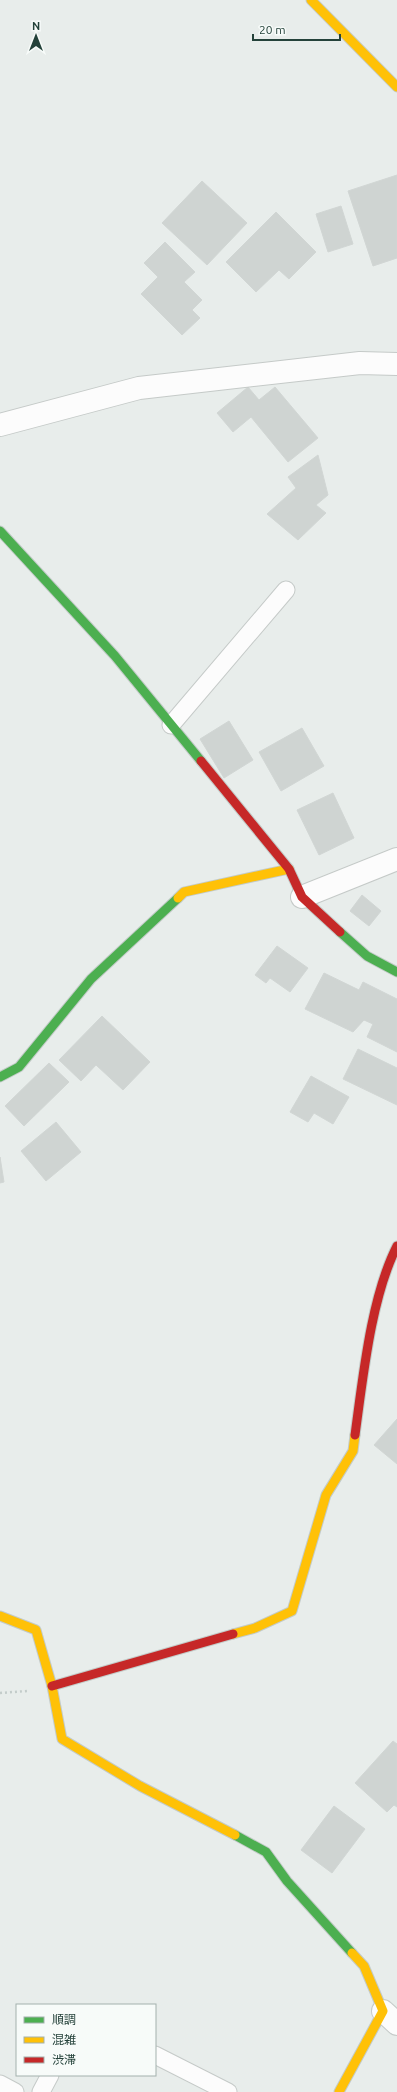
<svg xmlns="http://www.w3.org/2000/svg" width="397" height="2092" viewBox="0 0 397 2092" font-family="Ubuntu,'Noto Sans JP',sans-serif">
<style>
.building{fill:#cfd4d2;stroke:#d1d6d4}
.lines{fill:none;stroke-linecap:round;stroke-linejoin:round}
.lane-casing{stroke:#c5cac8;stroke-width:19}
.street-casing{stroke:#c5cac8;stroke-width:24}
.fast-casing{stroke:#c3cbc8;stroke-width:11}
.slow-casing{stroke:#c3cbc8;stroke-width:11}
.jam-casing{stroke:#c3cbc8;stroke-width:11}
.path{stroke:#c3ccca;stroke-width:2.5;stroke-dasharray:2 3;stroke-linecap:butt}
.lane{stroke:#fcfcfc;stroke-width:17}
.street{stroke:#fcfcfc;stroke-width:22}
.fast{stroke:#4caf50;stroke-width:9}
.slow{stroke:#ffc107;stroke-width:9}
.jam{stroke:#c62828;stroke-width:9}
</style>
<rect width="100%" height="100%" fill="#e8edeb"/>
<path class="building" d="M397,175V258L373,266L348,191Z
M202,181L247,223L207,265L162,223Z
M341,206L353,244L328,252L316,214Z
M276,212L316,252L289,279L279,270L256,292L226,262Z
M165,242L195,272L184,282L202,300L192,310L200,318L182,335L141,294L158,277L144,263Z
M248,387L259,400L275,387L318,438L288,462L251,417L233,432L217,413Z
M318,455L328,495L316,505L326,513L298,540L267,514L296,488L288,477Z
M229,721L253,760L224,778L200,739Z
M302,728L324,766L281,791L259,752Z
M333,793L354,838L319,855L297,810Z
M362,895L381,911L369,926L350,911Z
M277,946L308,968L290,992L270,978L266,983L255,975Z
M324,973L359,990L363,982L397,999V1052L367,1037L373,1024L364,1020L353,1032L305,1009Z
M102,1016L150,1062L123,1090L96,1065L81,1081L59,1060Z
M358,1049L397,1068V1105L343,1079Z
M49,1063L69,1082L24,1126L5,1106Z
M311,1076L349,1097L333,1124L314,1113L308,1122L290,1112Z
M56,1122L81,1152L46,1181L21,1151Z
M0,1157L4,1182L0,1183Z
M397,1419V1464L374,1445Z
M393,1741L397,1744V1807L394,1805L387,1812L355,1783Z
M334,1806L365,1829L332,1873L301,1850Z"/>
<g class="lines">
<g class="lane-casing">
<path id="lane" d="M171,725L286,590
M155,2055L228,2092
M0,2084L15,2092
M41,2092L50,2075"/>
</g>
<g class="street-casing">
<path id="street" d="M0,425L139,388L360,363L397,364
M302,897L397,859
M383,2011L397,2024"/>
</g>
<g class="fast-casing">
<path id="fast" d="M0,531L115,656L201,761
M340,932L367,956L397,972
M0,1077L19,1067L91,979L178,898
M235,1835L266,1852L287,1881L352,1953"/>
</g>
<g class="slow-casing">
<path id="slow" d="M311,0L397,87
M178,898L184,892L289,869
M0,1616L36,1630L52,1686L62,1739L140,1786L235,1835
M233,1634L255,1628L292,1611L326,1495L353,1451L355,1435
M339,2092L383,2011L364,1966L352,1953"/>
</g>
<g class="jam-casing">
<path id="jam" d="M201,761L289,869L302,897L340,932
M355,1435C363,1377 371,1297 397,1246
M52,1686L233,1634"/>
</g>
<path class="path" d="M0,1693L27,1691"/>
<use href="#lane" class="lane"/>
<use href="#street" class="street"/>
<use href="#fast" class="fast"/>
<use href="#slow" class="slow"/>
<use href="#jam" class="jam"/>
</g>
<rect x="16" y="2004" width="140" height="72" fill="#f7fbf9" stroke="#a3b1ad"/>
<rect x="24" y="2017" width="20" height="6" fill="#4caf50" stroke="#a3b1ad"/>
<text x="52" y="2024" font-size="12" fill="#24423a">順調</text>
<rect x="24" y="2037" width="20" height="6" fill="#ffc107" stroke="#a3b1ad"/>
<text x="52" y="2044" font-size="12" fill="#24423a">混雑</text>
<rect x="24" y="2057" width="20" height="6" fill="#c62828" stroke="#a3b1ad"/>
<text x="52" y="2064" font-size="12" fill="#24423a">渋滞</text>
<g transform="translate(36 36)" stroke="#f7fbf9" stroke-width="3" paint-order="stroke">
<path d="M0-3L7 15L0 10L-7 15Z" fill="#24423a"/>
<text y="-6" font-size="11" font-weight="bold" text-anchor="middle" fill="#24423a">N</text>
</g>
<path d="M253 34v6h87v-6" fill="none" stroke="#24423a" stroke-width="2"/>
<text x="259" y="34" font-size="12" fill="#24423a" stroke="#f7fbf9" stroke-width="3" paint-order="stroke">20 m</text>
</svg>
